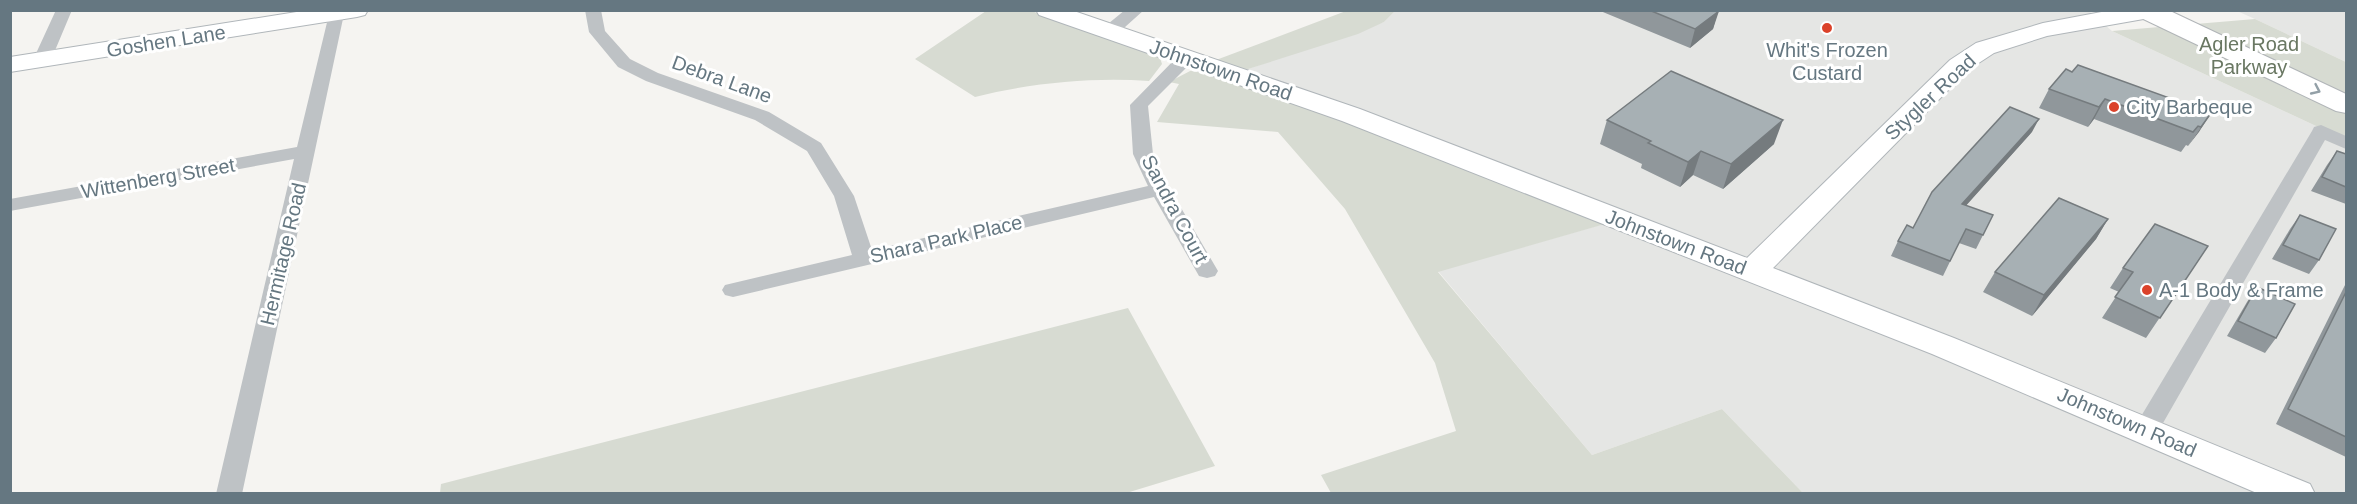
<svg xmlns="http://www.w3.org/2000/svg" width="2357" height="504" viewBox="0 0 2357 504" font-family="Arial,sans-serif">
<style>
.built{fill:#e5e6e4}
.green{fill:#d7dbd2}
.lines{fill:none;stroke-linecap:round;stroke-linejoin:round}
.secondary-casing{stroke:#b0b6ba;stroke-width:2}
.highway-casing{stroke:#b1b5b8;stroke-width:2}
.street{fill:#bec2c5;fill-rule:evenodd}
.secondary{fill:#fff;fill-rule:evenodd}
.highway{fill:#fff;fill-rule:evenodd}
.wall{fill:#90979b}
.shaded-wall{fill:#757b7e}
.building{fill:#a7b0b4;stroke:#757b7e;stroke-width:1.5}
.oneway{stroke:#93a0a7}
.poi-dot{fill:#db422a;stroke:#fff;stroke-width:2}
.labels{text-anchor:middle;stroke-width:6;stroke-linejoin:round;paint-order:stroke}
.street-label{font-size:20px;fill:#657781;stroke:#fff}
.park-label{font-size:20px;fill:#6a7863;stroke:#fff}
.poi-label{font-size:20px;fill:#657781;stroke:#fff;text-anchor:start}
</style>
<rect width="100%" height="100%" fill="#f5f4f1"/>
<path class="built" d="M1395,11H2089L2112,31L2346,140V493H1803L1722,409L1592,455L1438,271L1604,224L1245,70L1384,22Z
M2237,11H2346V62L2255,19Z"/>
<path class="green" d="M1029,10L1160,58L1162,64L1149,81C1092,77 1031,83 975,97L915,59L986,11Z
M1346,11H1395L1384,22L1358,34L1245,70L1216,60Z
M2255,19L2346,62V140L2112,31Z
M1192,70L1315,108L1605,224L1438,272L1592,455L1722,409L1803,493H1331L1321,475L1456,431L1435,363L1345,209L1278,132L1157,122L1179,84L1169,82Z
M1128,308L1215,466L1123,494L440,493L441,484Z"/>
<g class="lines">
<g class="secondary-casing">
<path id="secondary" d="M309,10H368L365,15L357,17L10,72V57Z
M1036,10H1071L1360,109L1747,258L1950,60L1976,43L2043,23L2112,10H2166L2163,15L2155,17L2047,36L1994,53L1968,70L1773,268L1954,338L2310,484L2315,494H2259L1932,354L1342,121L1039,15Z"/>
</g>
<g class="highway-casing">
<path id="highway" d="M2133,10H2168L2346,94V113L2336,111L2137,16Z"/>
</g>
<path class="street" d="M56,10H72L51,60L48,64H36L33,60Z
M330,10H342L344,14L242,494H216L294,159L10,211V199L297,147Z
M585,10H601L605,31L630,59L658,73L769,112L821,143L854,196L872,250L1148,186L1133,154L1130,105L1180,54H1192L1195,58L1192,62L1148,106L1153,154L1170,189L1218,271L1215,276L1207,278L1199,276L1154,197L733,297L725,295L722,290L725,285L852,255L834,196L807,151L755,120L646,81L618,67L589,32Z
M1125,10H1144L1115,36H1103L1101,32L1103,28Z
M2321,125L2346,136V149L2325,140L2155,437L2146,439L2137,437L2134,430L2137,423L2312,131L2314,127Z"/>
<use href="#secondary" class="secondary"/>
<use href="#highway" class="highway"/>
</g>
<path class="wall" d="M1598,10H1718L1713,29L1690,48Z
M2049,89L2211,113L2188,146L2186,145L2181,152L2094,119L2088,127L2039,108Z
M1607,120L1774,144L1723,189L1693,175L1680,187L1641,168L1642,164L1600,144Z
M2032,132L1966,205L1983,235L1976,249L1959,243L1943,276L1891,256L1898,241L1913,228Z
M2337,151L2346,154V204L2311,191L2327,165Z
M2300,215L2319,260L2309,274L2272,259L2290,229Z
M2108,219L2096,239L2032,316L1983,292L1995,272Z
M2208,246L2146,338L2102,318L2119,292L2110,288L2123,268Z
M2346,283V457L2276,424Z
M2257,287L2276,338L2265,353L2227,336L2247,302Z"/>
<path class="shaded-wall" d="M1719,11L1713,29L1690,48L1695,29Z
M2105,99L2094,119L2088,127L2099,107Z
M2211,113L2199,132L2188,146L2201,127Z
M2039,119L2032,132L1955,218L1962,204Z
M1783,120L1774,144L1723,189L1731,164Z
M1701,151L1693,175L1680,187L1688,162Z
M2108,219L2096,239L2032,316L2044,295Z"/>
<path class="building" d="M1649,10H1718L1719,11L1695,29Z
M2078,65L2211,113L2201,127L2198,126L2193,132L2105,99L2099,107L2049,89L2066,69L2072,72Z
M1671,71L1783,120L1731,164L1701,151L1688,162L1648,143L1651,141L1607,120Z
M2010,107L2039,119L1962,204L1993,215L1983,235L1966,229L1950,261L1898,241L1907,225L1913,228L1932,192Z
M2337,151L2346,154V187L2322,177Z
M2059,198L2108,219L2044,295L1995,272Z
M2300,215L2336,229L2319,260L2283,245Z
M2155,224L2208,246L2160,318L2115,297L2133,272L2123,268Z
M2257,287L2295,304L2276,338L2238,321Z
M2346,292V437L2288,409Z"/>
<defs><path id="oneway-chevron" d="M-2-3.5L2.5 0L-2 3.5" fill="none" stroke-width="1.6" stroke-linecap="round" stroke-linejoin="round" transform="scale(1.5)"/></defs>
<use class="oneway" href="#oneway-chevron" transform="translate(2316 90) rotate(25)"/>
<g class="poi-dot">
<circle cx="1827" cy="28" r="6"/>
<circle cx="2114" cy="107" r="6"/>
<circle cx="2147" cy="290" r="6"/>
</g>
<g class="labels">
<g class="street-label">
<text transform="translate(166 41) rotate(-9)" y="7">Goshen Lane</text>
<text transform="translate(1221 70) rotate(19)" y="7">Johnstown Road</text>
<text transform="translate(722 79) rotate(20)" y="7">Debra Lane</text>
<text transform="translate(1930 97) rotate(-43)" y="7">Stygler Road</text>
<text transform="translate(158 178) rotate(-10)" y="7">Wittenberg Street</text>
<text transform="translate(1175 209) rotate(62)" y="7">Sandra Court</text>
<text transform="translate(946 239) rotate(-13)" y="7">Shara Park Place</text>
<text transform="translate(1676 242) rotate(21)" y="7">Johnstown Road</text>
<text transform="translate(283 254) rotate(-77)" y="7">Hermitage Road</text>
<text transform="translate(2127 422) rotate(23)" y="7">Johnstown Road</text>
</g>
<g class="park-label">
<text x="2249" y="51">Agler Road<tspan x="2249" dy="23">Parkway</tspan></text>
</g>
<g class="poi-label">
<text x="1827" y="57" text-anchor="middle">Whit's Frozen<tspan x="1827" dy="23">Custard</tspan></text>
<text x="2126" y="114">City Barbeque</text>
<text x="2159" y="297">A-1 Body &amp; Frame</text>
</g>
</g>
<rect width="2357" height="504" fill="none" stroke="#657781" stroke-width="24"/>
</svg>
